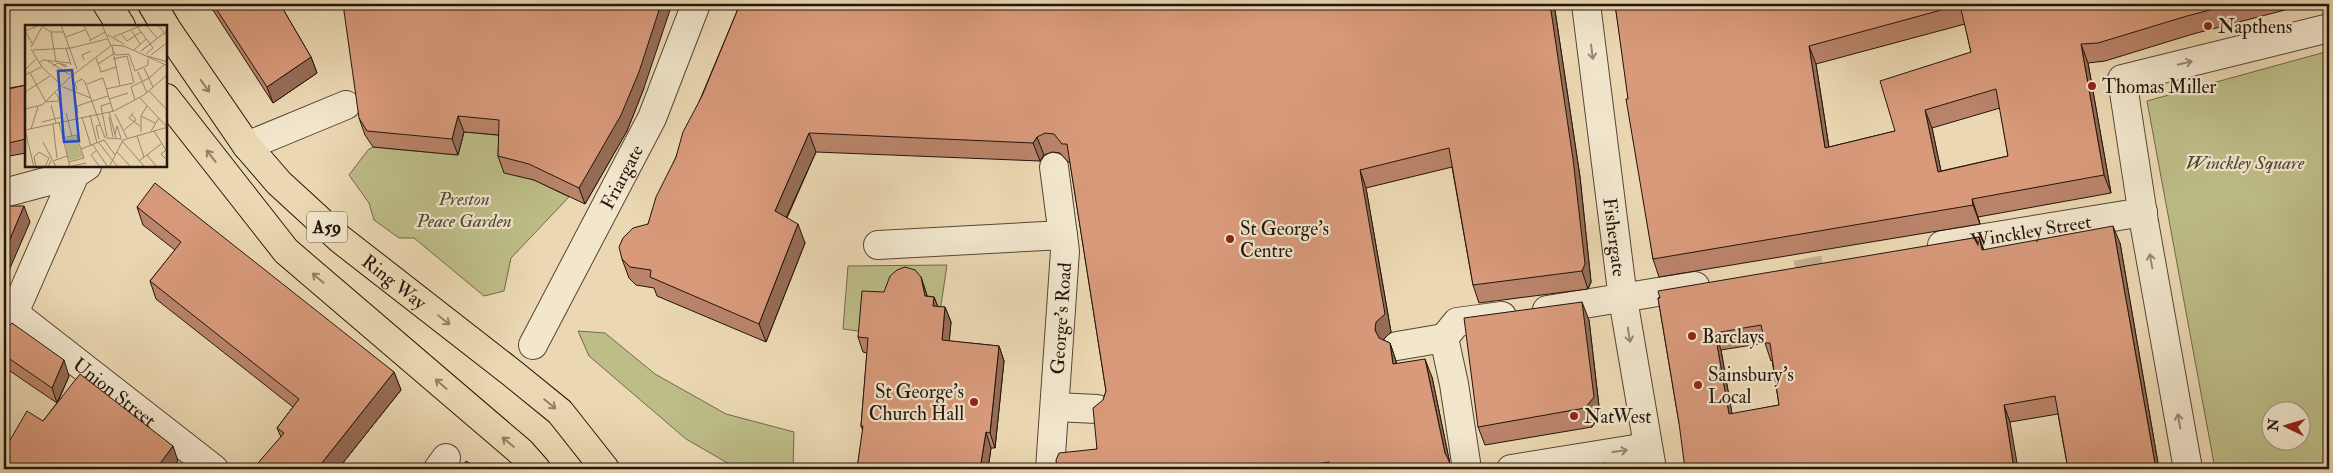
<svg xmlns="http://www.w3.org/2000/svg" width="2333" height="473" viewBox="0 0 2333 473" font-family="'IM FELL Double Pica',serif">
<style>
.green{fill:#bdbd88;stroke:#70694a;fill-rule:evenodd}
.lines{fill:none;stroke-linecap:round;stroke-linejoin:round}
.minor-tunnel{stroke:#c3b191;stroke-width:28;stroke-dasharray:28 14;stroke-linecap:butt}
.minor-casing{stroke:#544636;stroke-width:30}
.highway-casing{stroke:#22150d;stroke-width:30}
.minor{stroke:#f2e6cd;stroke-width:28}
.highway{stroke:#ebd8b2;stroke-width:28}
.wall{fill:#ba846a;stroke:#22150d;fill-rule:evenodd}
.shaded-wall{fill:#976c56;stroke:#22150d}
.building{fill:#d89a7b;stroke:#22150d;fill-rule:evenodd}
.oneway{stroke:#948877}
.oneway2{stroke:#918068}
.poi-dot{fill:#8f2418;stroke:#f2e6cd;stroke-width:2}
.labels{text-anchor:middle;stroke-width:4.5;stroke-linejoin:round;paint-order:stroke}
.shield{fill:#f2e6cd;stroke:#605447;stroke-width:1}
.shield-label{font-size:18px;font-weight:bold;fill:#22150d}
.poi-label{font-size:19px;fill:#22150d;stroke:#f2e6cd;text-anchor:start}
.park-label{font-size:19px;font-style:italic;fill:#504732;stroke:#f2e6cd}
.street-label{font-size:19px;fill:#22150d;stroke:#f2e6cd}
.inset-road{fill:none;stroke:#9b8a70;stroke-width:1}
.view{fill:#1d4ed8;fill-opacity:0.15;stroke:#1d4ed8;stroke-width:2.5}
.inset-edge{fill:none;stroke:#22150d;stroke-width:2.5}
</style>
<rect width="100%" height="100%" fill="#ebd8b2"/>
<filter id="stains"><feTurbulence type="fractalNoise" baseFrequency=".004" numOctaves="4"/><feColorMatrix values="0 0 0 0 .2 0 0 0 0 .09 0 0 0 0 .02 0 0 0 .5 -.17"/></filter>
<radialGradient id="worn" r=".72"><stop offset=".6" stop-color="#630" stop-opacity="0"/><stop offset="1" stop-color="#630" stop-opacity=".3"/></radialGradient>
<path class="green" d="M2329,51V466L2311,469H2215L2147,101ZM2270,410H2300V440H2270Z
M464,132L505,136L534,180L569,197L511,258L504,291L484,296L414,238H399L374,220L369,203L349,175L368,150L373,147L457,155Z
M947,265L940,312L865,332L843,329L848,266Z
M578,331L605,333L655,374L726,414L794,432L793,469H738L686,439L589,356Z"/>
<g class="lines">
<path class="minor-tunnel" d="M1800,217L1809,267"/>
<g class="minor-casing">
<g id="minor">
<path id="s1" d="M1586,4L1623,299L1652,469"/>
<path d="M247,146L346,105"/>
<path d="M4,193L75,174"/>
<path d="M878,245L1063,235"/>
<path id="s2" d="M1942,245L2143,212"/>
<path d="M1547,310L1695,286"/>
<path id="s3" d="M14,313L214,469"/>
<path d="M4,332L14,313L75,174L87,166"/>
<path d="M1444,338L1457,322L1502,316"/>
<path d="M1444,338L1454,384L1467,469"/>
<path id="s4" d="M533,345L652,118L696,4"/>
<path d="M1397,346L1444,338"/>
<path d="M1055,407L1097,409"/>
<path d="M438,469L446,458"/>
<path id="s5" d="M1050,469L1065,251L1054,167"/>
<path d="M1511,469L1647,447"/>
<path d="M2188,469L2144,222L2122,79L2329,28"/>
</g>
</g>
<g class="highway-casing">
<g id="highway">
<path d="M107,4L121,26"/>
<path d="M152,4L165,26"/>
<path id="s6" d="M166,28L247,146L279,183L340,239L512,373L560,412L605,469"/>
<path d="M166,98L286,251L521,452L536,469"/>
</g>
</g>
<use href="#minor" class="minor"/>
<use href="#highway" class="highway"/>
</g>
<path class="wall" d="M209,4H280L311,57L317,73L273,103Z
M740,4H1554L1580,177L1591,282L1588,289L1479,303L1473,285L1452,167L1366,188L1391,332L1383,340L1390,343L1397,364L1432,377L1450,464L1452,469H1057L1097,449L1103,400L1106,391L1070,162H1068L1060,153L1052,152L1044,155L1040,161L816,152L787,218L805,243L766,342L657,296L654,288L636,285L629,278L622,259L648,224Z
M1615,4H2308L2193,34L2105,61L2088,63L2111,193L1978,217L1980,224L1659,277L1653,259ZM1965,24L1971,52L1895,131L1829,147L1816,64ZM2000,108L2008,156L1941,171L1932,128Z
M26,85V153L4,157V89Z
M644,88L627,131L585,204L534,180L504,173L498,156L499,135L464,132L458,155L373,147L365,135L359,118Z
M137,207L394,372L401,390L338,469H253L281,437L277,428L293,407L156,299L150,281L175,250L143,225Z
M1979,237L1984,250L2120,243L2159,469H2068L2058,414L2010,422L1679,423L1658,298ZM1765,343L1771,361L1772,360L1779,405L1732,414L1721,350Z
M921,277L927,296L934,297L938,307H945L951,322L949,341L999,346L1004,361L995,448H991L988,469H857L863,431L861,426L867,353L863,352L858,337L884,292Z
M1589,320L1600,415L1592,427L1485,445L1478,427Z
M4,332L69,376L58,402L178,461L6,447L43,421L57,403L4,367Z"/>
<path class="shaded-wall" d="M661,4H672L644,88L627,131L585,204L579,188Z
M1550,4H1554L1580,177L1591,282L1588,289L1582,271Z
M2081,44L2088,63L2111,193L2104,175Z
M1809,46L1816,64L1832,167L1825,148Z
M311,57L317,73L273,103L267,87Z
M1925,110L1932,128L1945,190L1938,172Z
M458,116L464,132L458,155L452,139Z
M809,133L816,152L781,229L775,211Z
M1037,137L1044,155L1040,161L1033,143Z
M1360,170L1366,188L1391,332L1383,340L1382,348L1375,330Z
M1972,199L1978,217L1980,224L1973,205Z
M24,206L30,222L4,282V253Z
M798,224L805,243L766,342L759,324Z
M2113,226L2120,243L2159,469H2156Z
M1979,237L1985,254L1982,250Z
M921,277L926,292L931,311L925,296Z
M934,297L940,312L933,306Z
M1582,302L1589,320L1600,415L1592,427L1585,408Z
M945,307L951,322L948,355L942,340Z
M1715,333L1721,350L1735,431L1729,414Z
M1390,343L1396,361L1400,383L1393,364Z
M999,346L1004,361L995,448L990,433Z
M1425,359L1432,377L1450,464L1452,469H1451L1445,453Z
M64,360L69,376L57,403L52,388Z
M394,372L401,390L338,469H323L321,464Z
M2004,405L2010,422L2018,469H2014Z
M986,432L991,448L988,469H980Z
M173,446L178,461L172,469H156Z"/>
<path class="building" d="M213,4H280L311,57L267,87Z
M343,4H661L639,72L621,115L579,188L529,164L498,156L499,120L458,116L452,139L367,131L359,118Z
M740,4H1550L1573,159L1585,264L1582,271L1473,285L1449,148L1360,170L1385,314L1376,322L1375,330L1379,338L1390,343L1393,364L1425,359L1445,453L1449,461L1451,469H1330L1329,462L1284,469H1057L1056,460L1059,453L1097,449L1093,408L1103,400L1106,391L1067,144H1062L1054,134L1045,133L1037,137L1033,143L809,133L775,211L798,224L759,324L650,277L651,270L630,267L622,259L619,247L623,238L633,228L648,224L656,197L676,157L683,132L702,96Z
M1615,4H2233L2187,16L2098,43L2081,44L2104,175L1972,199L1973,205L1653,259L1626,99H1628ZM1960,5L1971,52L1880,81L1895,131L1825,148L1809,46ZM1996,89L2008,156L1938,172L1925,110Z
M26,85V139L4,144V90Z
M155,183L394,372L321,464L327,469H253L284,433L277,428L299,399L150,281L181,242L137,207Z
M4,206H24L4,253Z
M2113,226L2156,469H2068L2055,396L2004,405L2014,469H1685L1679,423L1658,298H1660L1658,291L1979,237L1982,250ZM1761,325L1765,343H1770L1779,405L1729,414L1715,333Z
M905,267L915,270L921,277L925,296L934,297L933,306L945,307L942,340L999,346L990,433L986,432L980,469H857L863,426H861L868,338L858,337L862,291L884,292L890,276L897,270Z
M1582,302L1594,397L1585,408L1478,427L1464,318Z
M12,323L64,360L52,388L4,355V332L5,330Z
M80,374L173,446L156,469H4V446L6,447L27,411L43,421Z
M466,461L480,469H461Z
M1606,463L1607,469H1568Z"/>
<defs><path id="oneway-shaft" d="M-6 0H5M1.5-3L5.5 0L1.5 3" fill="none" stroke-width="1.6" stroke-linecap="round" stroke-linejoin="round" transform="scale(1.25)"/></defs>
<g class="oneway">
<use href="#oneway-shaft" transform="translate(1592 52) rotate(83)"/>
<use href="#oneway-shaft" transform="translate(2185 63) rotate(-14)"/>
<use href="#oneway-shaft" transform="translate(2151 261) rotate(-100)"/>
<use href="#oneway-shaft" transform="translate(1629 335) rotate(81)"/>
<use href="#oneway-shaft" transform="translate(2179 421) rotate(-100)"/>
<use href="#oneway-shaft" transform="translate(1620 451) rotate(-8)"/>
</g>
<g class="oneway2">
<use href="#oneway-shaft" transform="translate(205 86) rotate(55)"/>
<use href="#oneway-shaft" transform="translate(211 156) rotate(-128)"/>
<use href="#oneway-shaft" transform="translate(318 278) rotate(-139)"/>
<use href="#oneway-shaft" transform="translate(444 320) rotate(39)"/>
<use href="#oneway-shaft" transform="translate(441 384) rotate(-139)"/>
<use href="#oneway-shaft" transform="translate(550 404) rotate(40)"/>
<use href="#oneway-shaft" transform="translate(508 442) rotate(-140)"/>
</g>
<g class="poi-dot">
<circle cx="2208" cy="26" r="5"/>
<circle cx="2092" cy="86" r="5"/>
<circle cx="1230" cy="239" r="5"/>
<circle cx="1692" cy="336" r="5"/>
<circle cx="1698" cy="385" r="5"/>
<circle cx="974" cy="402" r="5"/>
<circle cx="1574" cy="416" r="5"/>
</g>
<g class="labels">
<rect class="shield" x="307" y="211.5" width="40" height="31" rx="4"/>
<g class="shield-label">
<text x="327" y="233">A59</text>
</g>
<g class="poi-label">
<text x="2218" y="33">Napthens</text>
<text x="2102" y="93">Thomas Miller</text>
<text x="1240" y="235">St George's<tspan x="1240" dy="22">Centre</tspan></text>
<text x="1702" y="343">Barclays</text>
<text x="1708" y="381">Sainsbury's<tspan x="1708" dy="22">Local</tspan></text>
<text x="964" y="398" text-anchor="end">St George's<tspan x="964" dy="22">Church Hall</tspan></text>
<text x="1584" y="423">NatWest</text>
</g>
<g class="park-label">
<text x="2245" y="169">Winckley Square</text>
<text x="464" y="205">Preston<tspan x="464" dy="22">Peace Garden</tspan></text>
</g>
<g class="street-label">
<text dy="7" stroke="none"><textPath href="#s4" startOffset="190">Friargate</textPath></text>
<text dy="7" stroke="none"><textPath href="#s2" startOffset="90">Winckley Street</textPath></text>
<text dy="7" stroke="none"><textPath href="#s1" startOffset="235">Fishergate</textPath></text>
<text dy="7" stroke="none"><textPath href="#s6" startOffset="344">Ring Way</textPath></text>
<text dy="7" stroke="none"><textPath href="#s5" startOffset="151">George's Road</textPath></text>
<text dy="7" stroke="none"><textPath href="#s3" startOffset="128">Union Street</textPath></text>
</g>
</g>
<g transform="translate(25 25)">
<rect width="142" height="142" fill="#ebd8b2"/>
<path d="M50,111L58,132L44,136L39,114Z" fill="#bdbd88"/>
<path class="inset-road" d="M36,0L52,44M77,0L86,21M111,0L128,23L121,29M121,0L132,13M133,0L143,12M17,1L26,7H39M59,1L66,15M0,6L15,0M0,6L8,20M107,6L115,19M26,7L31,36M83,10L99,19M97,10L102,16L116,7M41,12L60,5M88,12L118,0M64,16L80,7M87,21L95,61M122,21L116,26L143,5M6,22L18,0M6,24L17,42L35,59M41,24L46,40M8,25L46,23L82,14M109,25L121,14M88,26L91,30L104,29L110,46L123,40V34M126,30L143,17M122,31L143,37M71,33L76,47L91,42M88,34L102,31L109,58M59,35L57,30L66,26M23,36L45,50M14,38L18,35L45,38M73,39L88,29M28,41L33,38L41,40V42L35,39M119,43L128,62M0,45L11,34M113,47L122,68M5,48L21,77L33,76M0,50L16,42M60,57L80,113M62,59L78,53L88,86M38,62L66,73M81,64L108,58M52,65L50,58L57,54L60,57M124,66L143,86M0,67L25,51M30,68L33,71L38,96M115,73L143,103M84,74L103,68M110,75L106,62L124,53L139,40M26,80L31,98M0,84L17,80L44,53L87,20L99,21L143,41M84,87L91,113M41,88L47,111M53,88L52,81L83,71M108,88L104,93L115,101M90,89L102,113M65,90L72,118M116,91L130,98M57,92L66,121M84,92L88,112M17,97L37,92M34,97L45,142M28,99L32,133M6,104L13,82M0,105L89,86L119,70L143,49M0,105L9,142M99,105L111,95L107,90M126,106L134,93M129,106L141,125M116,107V91L122,81M90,109L92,101L96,113M112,111L119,132M82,112L76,81L85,78M37,113L51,110L59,133L44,137M81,113L97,114M74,114L71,101L75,100M79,115L90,130M97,116L120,142M18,117L27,134L23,142M74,118L93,142M68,120L83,142M56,124L79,115M141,125L136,129L143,136M71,126L66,130L75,142M92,127L106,142M122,130L132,142M114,136L136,119M11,142L9,132L14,127L24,133L20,142M31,142L28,136L42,131M43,142L61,138M84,142L98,115L143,102"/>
<path class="view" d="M47,45L54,116L39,117L33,46Z"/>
<rect width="142" height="142" class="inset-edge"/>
</g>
<rect width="2333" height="473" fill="none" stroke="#ebd8b2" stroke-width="20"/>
<rect x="5" y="5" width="2323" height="463" fill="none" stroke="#22150d" stroke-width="2.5"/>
<rect x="10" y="10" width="2313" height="453" fill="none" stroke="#22150d"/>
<g transform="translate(2286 426) rotate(275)"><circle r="24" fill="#f2e6cd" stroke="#9f9280"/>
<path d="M0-4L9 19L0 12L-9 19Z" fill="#8f2418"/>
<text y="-8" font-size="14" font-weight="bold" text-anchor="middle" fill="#22150d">N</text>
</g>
<rect width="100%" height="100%" filter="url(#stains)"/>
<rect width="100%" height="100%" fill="url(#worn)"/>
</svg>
